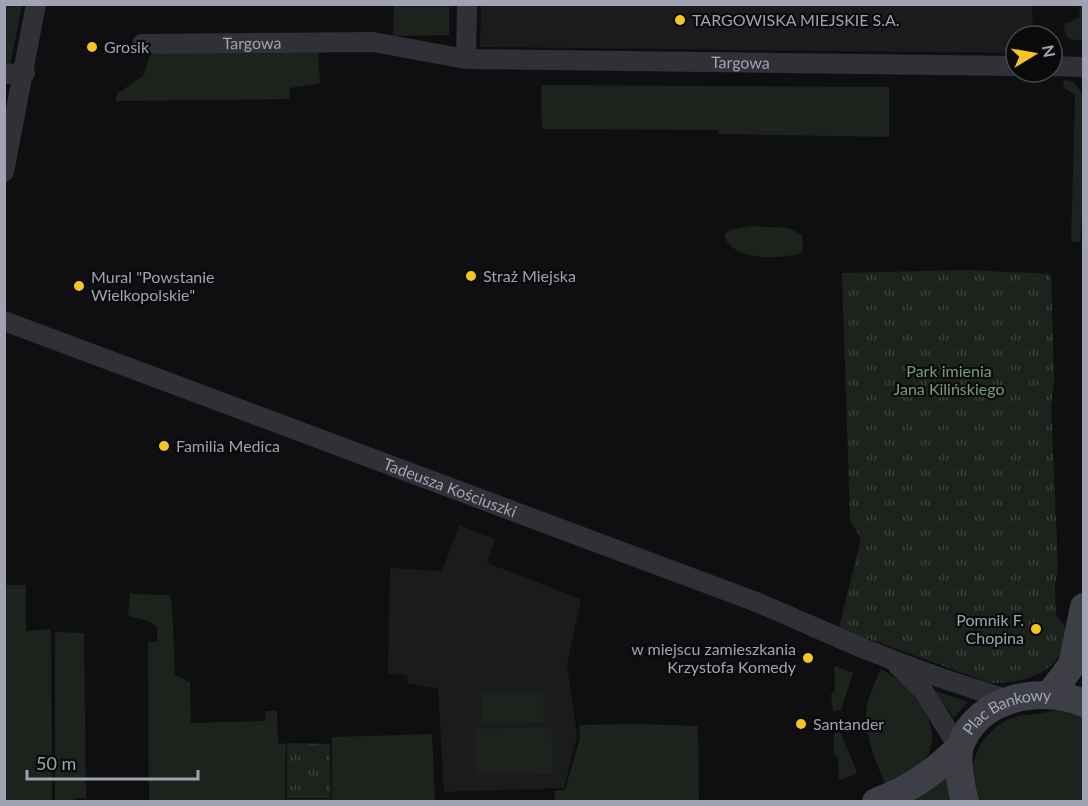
<svg xmlns="http://www.w3.org/2000/svg" width="1088" height="806" viewBox="0 0 1088 806" font-family="Lato,sans-serif">
<style>
.built{fill:#1b1b1e}
.green{fill:#1c231d}
.park{fill:url(#park-tufts)}
.lines{fill:none;stroke-linecap:round;stroke-linejoin:round}
.minor{stroke:#303036;stroke-width:20}
.secondary{stroke:#3e3f46;stroke-width:28}
.poi-dot{fill:#f6c522;stroke:#0a0a0b;stroke-width:2}
.labels{text-anchor:middle;stroke-width:4.5;stroke-linejoin:round;paint-order:stroke}
.poi-label{font-size:16px;fill:#a0a3b2;stroke:#0a0a0b;text-anchor:start}
.street-label{font-size:16px;fill:#a0a3b2;stroke:#0a0a0b}
.park-label{font-size:16px;fill:#769e7d;stroke:#0a0a0b}
</style>
<defs>
<pattern id="park-tufts" width="24" height="20" patternUnits="userSpaceOnUse" patternTransform="scale(1.5)"><rect width="24" height="20" fill="#1c231d"/><path d="M3 7l-1-3M5 7V3M7 7l1-3M15 17l-1-3M17 17v-4M19 17l1-3" fill="none" stroke="#3a403b"/></pattern>
</defs>
<rect width="100%" height="100%" fill="#0f0f11"/>
<path class="built" d="M481,5H1032L1033,36H1016V53L480,47Z
M459,525L495,539L487,563L581,599L567,664L577,736L564,788L444,792L438,688L408,684L407,675L388,674L390,568L442,571Z"/>
<path class="green" d="M4,5H22L10,66L4,67Z
M394,5H449V35L393,36Z
M1080,5H1083V39C1069,42 1064,38 1064,24L1079,18Z
M318,50L320,83L290,88L289,99L116,101L117,94L144,75L150,55L173,51Z
M1064,80L1073,82L1084,95V192L1080,242H1071L1075,95L1063,87Z
M541,85L889,87V137L719,134L718,130L542,129Z
M751,226L788,228L802,235L803,248L801,253C779,260 731,261 724,235L730,230Z
M5,585H26V631L51,629L52,801H5Z
M130,594L170,595L172,605L175,675L190,682L191,723L265,721L266,711H277L278,743L286,744L285,799H332V737L432,734L435,801H149L148,642H157V626L145,620L128,616Z
M55,632L84,633L86,798H75V801H55Z
M834,666L853,673L841,710L833,712L831,694L835,690Z
M881,669C908,685 949,725 925,760C918,769 897,781 887,788C876,762 862,733 867,705C870,693 876,680 881,669Z
M933,690L968,702L954,718Z
M543,692L544,722L482,724L481,694Z
M1060,708L1083,716V801L975,802C974,794 972,786 972,778C971,752 989,725 1015,717C1030,713 1045,715 1060,708Z
M641,724L698,726L699,801H555L554,791L565,790L580,738L579,725Z
M551,727L553,774L476,775L475,729Z
M840,732L857,772L855,775L839,780L838,758L834,754V733Z
M948,772L955,801L899,802Z"/>
<path class="park" d="M967,270L1051,274L1054,380L1051,405L1058,566L1055,586L1056,616L1068,629C1065,637 1063,648 1059,656C1045,679 1014,683 990,683L839,628L861,539L850,520L842,273Z
M287,743L330,744L331,798H287Z"/>
<g class="lines">
<g class="minor">
<path id="s1" d="M142,44L373,42L466,59L1016,66"/>
<path d="M466,59L467,4"/>
<path d="M1052,66L1084,67"/>
<path d="M4,74L25,73"/>
<path d="M4,172L36,4"/>
<path id="s2" d="M4,321L751,600C791,616 830,635 870,651C916,670 962,686 1010,700"/>
<path d="M898,666L924,692L959,748"/>
</g>
<g class="secondary">
<path d="M1050,694L1072,665L1084,607"/>
<path d="M876,802C911,789 933,773 959,748"/>
<path id="s3" d="M965,802C961,788 956,759 960,746C978,697 1040,685 1084,703"/>
</g>
</g>
<g class="poi-dot">
<circle cx="680" cy="20" r="6"/>
<circle cx="92" cy="47" r="6"/>
<circle cx="471" cy="276" r="6"/>
<circle cx="79" cy="286" r="6"/>
<circle cx="164" cy="446" r="6"/>
<circle cx="1036" cy="629" r="6"/>
<circle cx="808" cy="658" r="6"/>
<circle cx="801" cy="724" r="6"/>
</g>
<g class="labels">
<g class="poi-label">
<text x="692" y="26">TARGOWISKA MIEJSKIE S.A.</text>
<text x="104" y="53">Grosik</text>
<text x="483" y="282">Straż Miejska</text>
<text x="91" y="283">Mural "Powstanie<tspan x="91" dy="18">Wielkopolskie"</tspan></text>
<text x="176" y="452">Familia Medica</text>
<text x="1024" y="626" text-anchor="end">Pomnik F.<tspan x="1024" dy="18">Chopina</tspan></text>
<text x="796" y="655" text-anchor="end">w miejscu zamieszkania<tspan x="796" dy="18">Krzystofa Komedy</tspan></text>
<text x="813" y="730">Santander</text>
</g>
<g class="street-label">
<text dy="6" stroke="none"><textPath href="#s1" startOffset="110">Targowa</textPath></text>
<text dy="6" stroke="none"><textPath href="#s1" startOffset="600">Targowa</textPath></text>
<text dy="6" stroke="none"><textPath href="#s2" startOffset="476">Tadeusza Kościuszki</textPath></text>
<text dy="6" stroke="none"><textPath href="#s3" startOffset="120">Plac Bankowy</textPath></text>
</g>
<g class="park-label">
<text x="949" y="377">Park imienia<tspan x="949" dy="18">Jana Kilińskiego</tspan></text>
</g>
</g>
<rect width="1088" height="806" fill="none" stroke="#a0a3b2" stroke-width="12"/>
<g transform="translate(1034 54) rotate(79)"><circle r="28" fill="#0a0a0b" stroke="#46474e" stroke-width="1.5"/>
<path d="M0-4.5L10 22L0 15L-10 22Z" fill="#f6c522"/>
<text y="-9" font-size="16" font-weight="bold" text-anchor="middle" fill="#a0a3b2">N</text>
</g>
<path d="M27 770v9h171v-9" fill="none" stroke="#a0a3b2" stroke-width="3"/>
<text x="36" y="770" font-size="18" fill="#a0a3b2" stroke="#0a0a0b" stroke-width="4.5" paint-order="stroke">50 m</text>
</svg>
